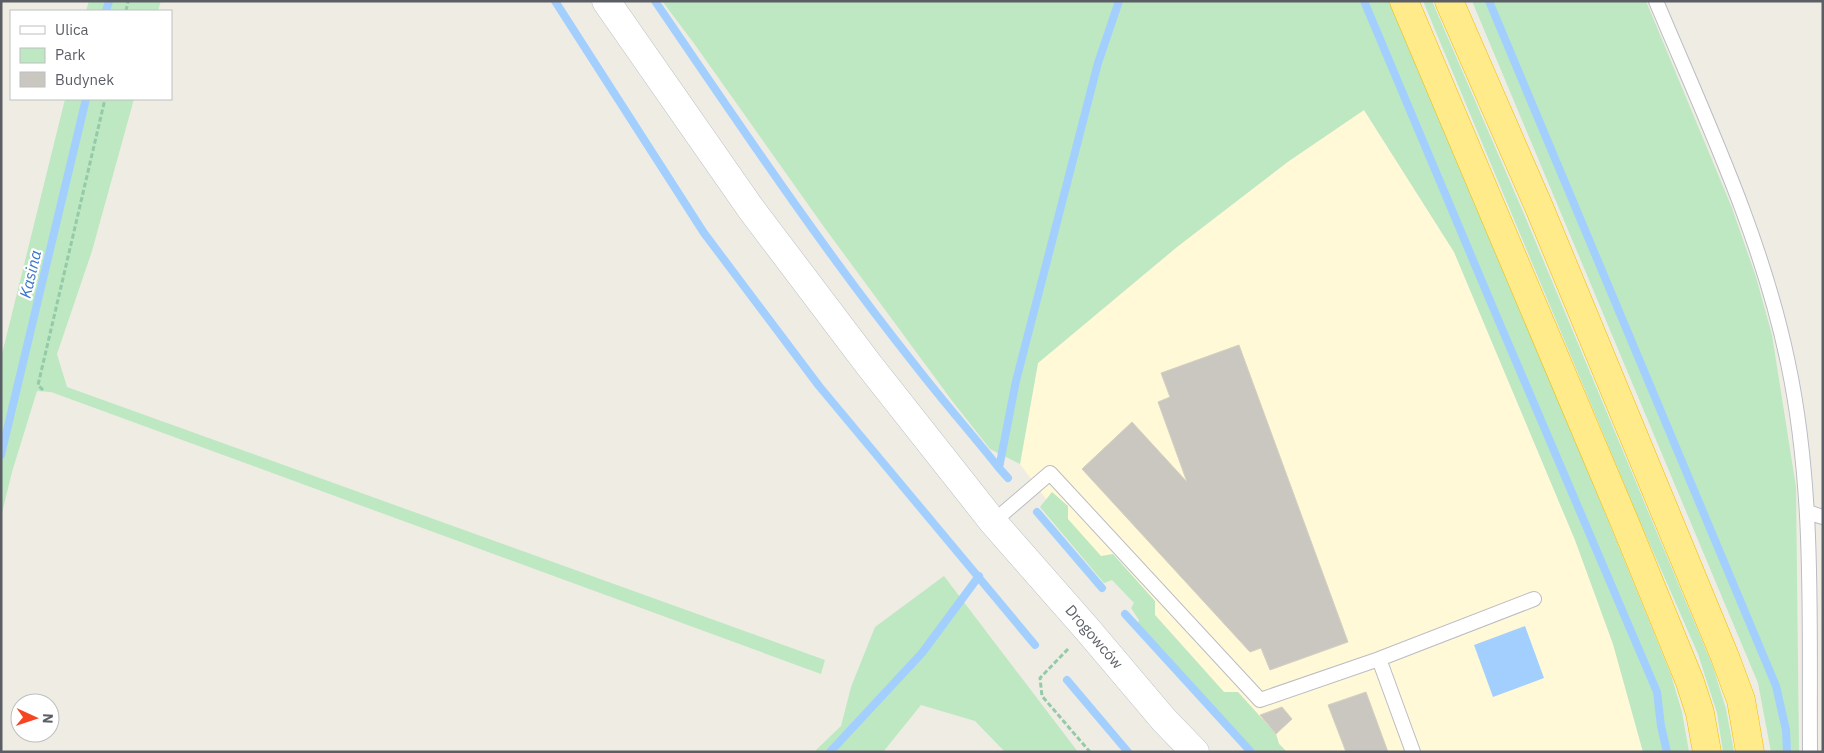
<svg xmlns="http://www.w3.org/2000/svg" width="1824" height="753" viewBox="0 0 1824 753" font-family="'IBM Plex Sans',sans-serif">
<style>
.commercial{fill:#fff9d8}
.green{fill:#bde8c1}
.water{fill:#a3cfff}
.lines{fill:none;stroke-linecap:round;stroke-linejoin:round}
.stream{stroke:#a3cfff;stroke-width:8}
.building{fill:#cac7c0;stroke:#d4d0c1}
.lane-casing{stroke:#bbbcc3;stroke-width:16}
.secondary-casing{stroke:#bbbec5;stroke-width:29}
.highway-casing{stroke:#f2bb00;stroke-width:29}
.path{stroke:#95caa9;stroke-width:3;stroke-dasharray:5 2.5;stroke-linecap:butt}
.lane{stroke:#fff;stroke-width:14}
.secondary{stroke:#fff;stroke-width:28}
.highway{stroke:#ffeb8a;stroke-width:28}
.labels{text-anchor:middle;stroke-width:4.5;stroke-linejoin:round;paint-order:stroke}
.street-label{font-size:15px;fill:#5b5e65;stroke:#fff}
.water-label{font-size:16px;font-style:italic;fill:#3c76cb;stroke:#fff}
</style>
<rect width="100%" height="100%" fill="#efede3"/>
<path class="commercial" d="M1364,110L1454,252L1575,540L1613,644L1643,752H1287L1279,743L1276,734L1224,692L1155,615L1046,499L1020,464L1038,363L1177,247L1289,161Z"/>
<path class="green" d="M89,1H161L158,11H86Z
M662,1H1389L1583,459L1671,675L1682,712L1689,752H1643L1613,644L1575,540L1454,252L1364,110L1289,161L1177,247L1038,363L1020,464L990,449L953,402L824,227L693,42Z
M1423,1H1432L1524,214L1713,667L1726,709L1734,752H1723L1717,713L1698,654L1638,517Z
M1472,1H1646L1732,208L1756,277L1772,335L1796,487L1799,752H1771L1758,683Z
M65,99H134L92,251L57,354L67,387L825,660L821,674L51,392L37,391L12,472L1,517V358Z
M1052,492L1068,506V519L1101,556L1113,554L1155,601V615L1224,692H1238L1276,734L1279,744L1287,752H1256L1137,624L1139,620L1131,608L1134,603L1112,580L1104,583L1040,507Z
M944,576L1078,752H1005L975,721L921,705L883,752H814L841,726L851,687L875,627Z"/>
<path class="water" d="M1525,626L1544,678L1493,697L1474,645Z"/>
<g class="lines">
<path class="stream" d="M555,1L704,233L819,386L1035,645
M655,1C739,124 822,248 915,365C942,400 971,433 999,468
M1364,1L1494,310L1657,692L1661,726L1667,752
M1489,1L1776,686L1786,730L1787,752
M106,11L109,1
M1,455L86,99
M1008,478L999,468L1016,381L1098,63L1119,1
M1037,512L1102,588
M1125,614L1251,752
M1067,680L1128,752
M830,752L922,653L979,576"/>
</g>
<path class="building" d="M1239,345L1348,642L1270,670L1261,648L1250,652L1082,469L1132,422L1187,482L1158,402L1170,397L1161,373Z
M1366,692L1388,752H1346L1328,705Z
M1282,707L1292,719L1276,734L1260,715Z"/>
<g class="lines">
<g class="lane-casing">
<path id="lane" d="M1656,1C1706,120 1762,237 1788,363C1815,490 1809,623 1810,752
M1807,512L1823,517
M993,522L1050,473L1260,700L1379,659L1534,599
M1379,659L1413,752"/>
</g>
<g class="secondary-casing">
<path id="secondary" d="M606,1L751,209L869,365L993,522L1087,629L1164,720L1195,752"/>
</g>
<g class="highway-casing">
<path id="highway" d="M1404,1L1625,523L1690,682L1700,713L1707,752
M1449,1L1539,207L1725,657L1741,700L1750,752"/>
</g>
<path class="path" d="M126,11L128,1
M43,390L38,385L105,99
M1068,649L1040,678L1042,696L1090,752"/>
<use href="#lane" class="lane"/>
<use href="#secondary" class="secondary"/>
<use href="#highway" class="highway"/>
</g>
<g class="labels">
<g class="street-label">
<text transform="translate(1094 637) rotate(49)" y="5">Drogowców</text>
</g>
<g class="water-label">
<text transform="translate(30 274) rotate(-77)" y="6">Kasina</text>
</g>
</g>
<rect width="1824" height="753" fill="none" stroke="#5b5e65" stroke-width="5"/>
<rect x="10" y="10" width="162" height="90" fill="#ffffff" stroke="#bdbfc1"/>
<rect x="20" y="26" width="25" height="8" fill="#ffffff" stroke="#bdbfc1"/>
<text x="55" y="35" font-size="15" fill="#5b5e65">Ulica</text>
<rect x="20" y="48" width="25" height="15" fill="#bde8c1" stroke="#bdbfc1"/>
<text x="55" y="60" font-size="15" fill="#5b5e65">Park</text>
<rect x="20" y="72" width="25" height="15" fill="#cac7c0" stroke="#bdbfc1"/>
<text x="55" y="85" font-size="15" fill="#5b5e65">Budynek</text>
<g transform="translate(35 718) rotate(93)"><circle r="24" fill="#ffffff" stroke="#bdbfc1"/>
<path d="M0-4L9 19L0 12L-9 19Z" fill="#f54522"/>
<text y="-8" font-size="14" font-weight="bold" text-anchor="middle" fill="#5b5e65">N</text>
</g>
</svg>
